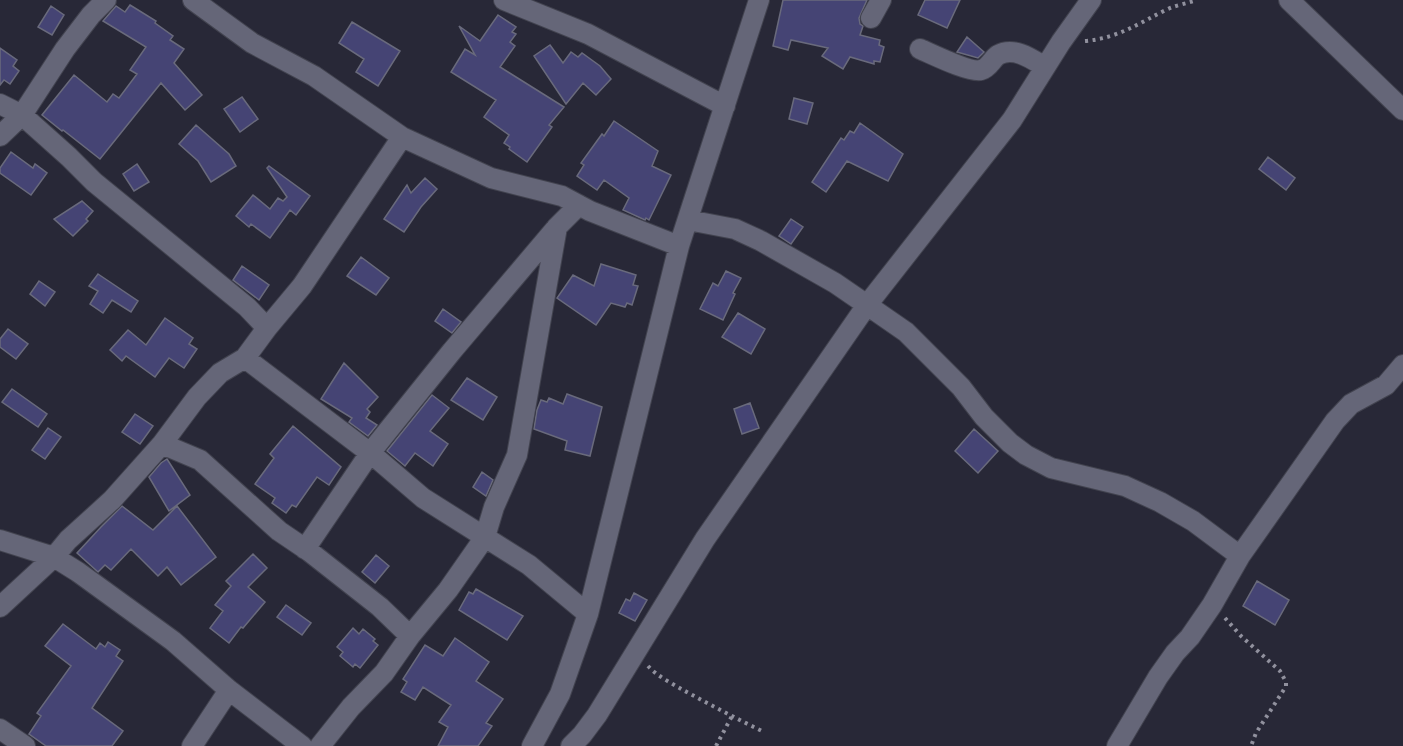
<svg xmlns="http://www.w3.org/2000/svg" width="1403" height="746" viewBox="0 0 1403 746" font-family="Rubik,sans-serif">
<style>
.building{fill:#454474;stroke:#696a7c;stroke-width:1.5}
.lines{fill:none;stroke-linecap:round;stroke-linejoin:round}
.minor-casing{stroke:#42434f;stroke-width:22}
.path{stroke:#91919e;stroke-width:4;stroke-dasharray:3 4.5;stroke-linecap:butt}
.minor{stroke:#656678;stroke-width:20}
</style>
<rect width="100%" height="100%" fill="#282837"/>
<path class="building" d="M783,0H867L859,18L860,24L863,26L860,35L880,40L879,45L884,47L880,62L874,61V64L850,57L843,69L822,56L828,48L791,40L788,50L773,46Z
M925,0H960L947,28L918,15Z
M130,5L156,21L155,23L173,36L170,40L184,49L174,63L202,95L185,110L161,83L100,159L63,130L62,131L42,115L74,75L107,102L113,94L119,98L137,74L130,70L146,47L103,21L116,6L125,12Z
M51,6L64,15L52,35L38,27Z
M498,15L516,27L512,32L516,34L510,42L515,46L500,67L564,107L549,125L552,127L527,162L509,149L510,147L504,143L509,135L484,117L496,100L451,72L465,49L475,55L459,26L480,41Z
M352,22L400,51L378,86L356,72L364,59L339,43Z
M967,37L984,52L978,58L957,52Z
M550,45L563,63L571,52L578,57L582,53L600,66L611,79L596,95L583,83L566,104L534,56Z
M0,48L17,60L13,66L19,71L10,84L4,80L0,85Z
M242,97L258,119L240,132L224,109Z
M794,98L813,103L807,124L789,119Z
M614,121L658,151L652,166L671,175L649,220L646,218L645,220L623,210L629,198L604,180L597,190L577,176L584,165L581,163L602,134L604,136Z
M860,123L903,154L888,181L847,161L826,192L812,182L841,138L844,140L850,131L854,133Z
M196,125L229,154L236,166L211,182L198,161L179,144Z
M11,152L33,168L35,164L47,173L31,195L0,173V168Z
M1268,157L1295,178L1286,190L1259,169Z
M137,164L149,182L134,191L123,174Z
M269,166L310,196L296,215L290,210L270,238L251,224L249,227L236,216L253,195L270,209L278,198L283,201L287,197L267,168Z
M425,178L437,189L421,207L404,232L384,219L407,185L411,193Z
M82,201L93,211L86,219L88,221L73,236L54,219Z
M791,219L803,227L791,244L779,236Z
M361,257L389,278L376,295L347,276Z
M601,264L636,275L633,285L638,286L632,305L627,303L625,307L611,303L596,325L557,298L573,275L594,286Z
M242,266L269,285L259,300L233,280Z
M726,271L741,278L733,293L735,294L723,320L700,309L713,283L718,286Z
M98,274L138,301L131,312L112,300L103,313L90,304L98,291L89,286Z
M39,281L55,292L45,306L30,294Z
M443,309L461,322L452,333L435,321Z
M738,313L765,329L751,354L722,337Z
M165,318L193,338L189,344L197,349L184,368L169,358L155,377L126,356L122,361L110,350L128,330L146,345Z
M8,329L28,344L16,359L0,347V339Z
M344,363L378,397L367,409L370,412L366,418L377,425L368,436L349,422L352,418L321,399Z
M467,378L497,397L483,420L451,400Z
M12,389L47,414L38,427L2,402Z
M567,394L602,407L590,456L565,450L567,441L534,429L537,410L541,400L547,402L549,398L563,404Z
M432,395L449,408L430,431L448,444L433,466L415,453L405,466L387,451Z
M750,403L759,428L742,434L734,409Z
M135,414L153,426L140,444L122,432Z
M293,426L341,467L329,485L317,477L296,507L292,505L286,513L272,503L275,498L255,484L274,458L270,454Z
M48,428L61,437L45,459L32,450Z
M974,429L998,451L978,473L955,451Z
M167,459L190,495L169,511L149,477L161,463Z
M482,472L493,480L486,496L473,487Z
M122,506L153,530L177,506L216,557L181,585L167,567L158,576L131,549L111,570L105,565L98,572L77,553L101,527Z
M253,554L267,568L248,587L265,602L243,628L241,627L229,643L210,628L223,611L215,605L231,586L226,581Z
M376,555L389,566L375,583L362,572Z
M1257,581L1289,600L1275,625L1243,606Z
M476,589L523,616L507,640L459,610L469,592L473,594Z
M634,593L647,600L635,621L619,613L626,599L630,601Z
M286,605L311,623L302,635L277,617Z
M63,624L96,649L100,643L105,647L108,642L120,650L116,656L123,661L92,708L123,731L112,746H46L29,734L41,716L37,713L71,666L45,646Z
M353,628L359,634L363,629L375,639L373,641L378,645L360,668L355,664L353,667L340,656L343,652L337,647Z
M455,638L489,662L476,681L503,699L486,723L492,726L478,746H438L448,727L439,722L451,705L423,687L415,700L401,692L407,682L403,679L425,645L443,656Z"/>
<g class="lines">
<g class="minor-casing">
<path id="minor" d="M193,0L252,43L314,76L402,137L491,178L562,196L590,211L679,246
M504,0L588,34L725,106
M1289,0L1403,110
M871,18L881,0
M920,49C932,54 970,73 981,70C989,68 992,59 998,55C1014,46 1032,59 1045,67
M0,104L22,115L69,157L94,182L247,307L267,328L245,358L220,373L197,397L162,444L112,500L68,540L54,557L0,607
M0,136L22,115L65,49L91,15L106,0
M688,220L735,229L761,241L835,283L867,305L906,332L961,387L984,417L1010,443L1026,455L1051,468L1125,486L1160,502L1193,521L1240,556
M267,328L302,286L402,137
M245,358L374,456L423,498L529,565L588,614
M162,444L200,460L279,531L310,552L380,607L410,636
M0,540L54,557L78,572L173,641L229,690L302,746
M305,549L370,453L452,351L557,227L579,205
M0,729L25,746
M192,746L229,690
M320,746L351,707L384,673L410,636L448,590L485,537L494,507L517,455L557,227
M532,746L560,694L588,614L679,246L759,0
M571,746L582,735L597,715L705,539L867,305L1012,120L1061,42L1091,0
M1117,746L1158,677L1175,653L1190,637L1212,605L1240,556L1335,421L1351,404L1386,385L1403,365"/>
</g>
<path class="path" d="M1085,41C1120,38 1140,22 1170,8C1178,5 1188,3 1197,0
M1225,618L1241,636L1280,671L1286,682V686L1283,691L1256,733L1251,746
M648,666C657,676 671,683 683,690C709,704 735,718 762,731
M716,746L732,716"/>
<use href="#minor" class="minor"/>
</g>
</svg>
